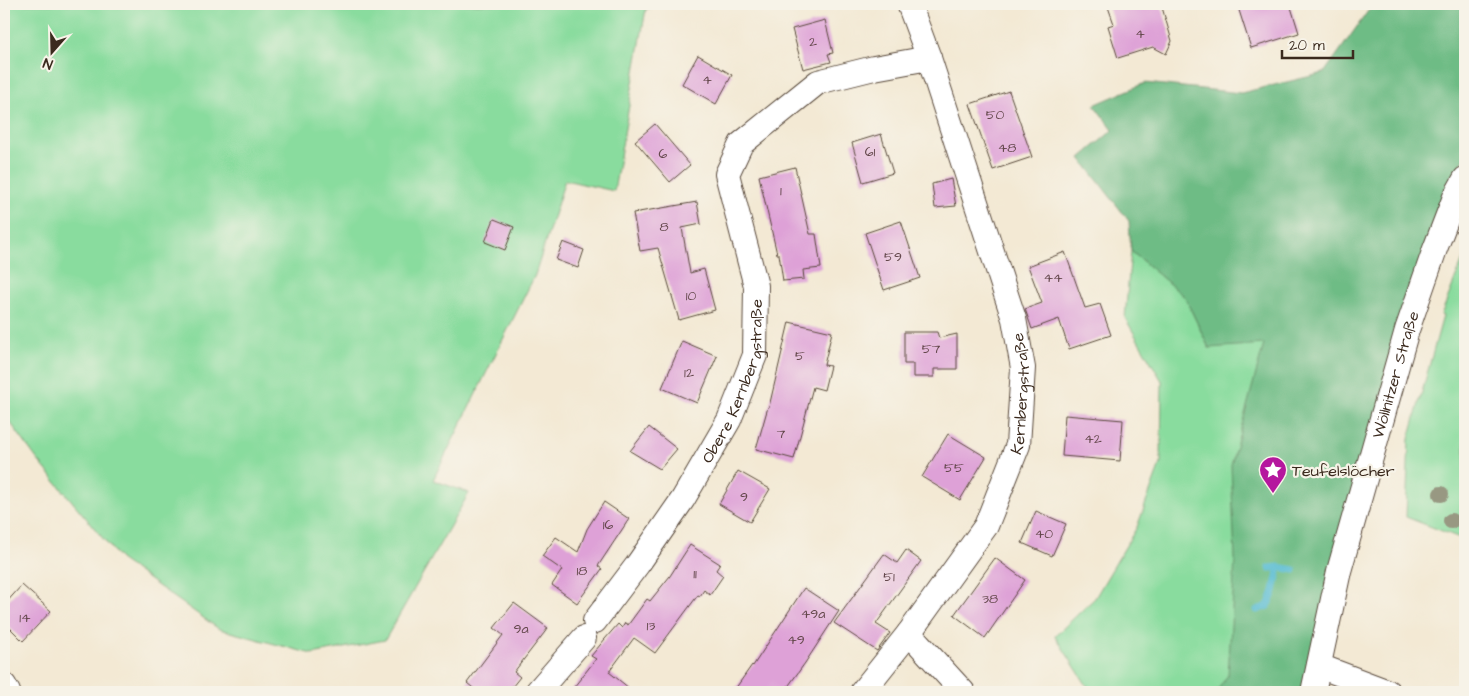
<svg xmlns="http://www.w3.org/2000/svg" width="1469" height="696" viewBox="0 0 1469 696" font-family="'Architects Daughter',sans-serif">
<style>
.green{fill:#89dc9e;stroke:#62835e}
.forest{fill:#6ebc85;stroke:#547352}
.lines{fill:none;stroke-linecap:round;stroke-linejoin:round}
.stream{stroke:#54bbd2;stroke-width:7}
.building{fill:#dea1d7}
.minor-casing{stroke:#574739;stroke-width:26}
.minor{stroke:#fff;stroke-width:24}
.tree{fill:#989882}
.labels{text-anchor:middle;stroke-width:4.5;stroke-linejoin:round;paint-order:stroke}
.number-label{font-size:14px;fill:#64484c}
.street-label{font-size:16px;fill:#3b2a1e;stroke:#f7f3e8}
.poi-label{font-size:16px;fill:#3b2a1e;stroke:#f7f3e8;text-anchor:start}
</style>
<rect width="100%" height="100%" fill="#f7f3e8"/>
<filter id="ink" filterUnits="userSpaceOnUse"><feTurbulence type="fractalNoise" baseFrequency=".02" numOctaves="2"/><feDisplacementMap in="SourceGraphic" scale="10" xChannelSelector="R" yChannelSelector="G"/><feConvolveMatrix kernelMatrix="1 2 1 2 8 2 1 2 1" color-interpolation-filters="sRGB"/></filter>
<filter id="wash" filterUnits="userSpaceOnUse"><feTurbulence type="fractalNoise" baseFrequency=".0096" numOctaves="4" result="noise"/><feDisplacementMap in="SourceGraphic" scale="20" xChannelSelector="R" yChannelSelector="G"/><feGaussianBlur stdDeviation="1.12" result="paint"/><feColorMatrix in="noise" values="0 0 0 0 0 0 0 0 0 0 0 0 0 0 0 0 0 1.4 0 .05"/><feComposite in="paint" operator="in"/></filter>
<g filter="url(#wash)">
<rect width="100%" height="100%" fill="#f3e9d4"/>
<path class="green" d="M4,4H666L646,9L614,191L565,180L535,275L433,480L469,493L385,640L312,654L219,629L120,559L37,459L4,414Z
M1131,251L1185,297L1209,348L1342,314L1302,692H1091L1055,636L1095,598L1137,527L1161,462L1162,381L1125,318Z
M1465,254V540L1406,517L1409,439L1443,316L1441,315Z"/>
<path class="forest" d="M1373,4H1465V158L1445,193L1302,692H1216L1228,675L1235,560L1231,465L1264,344L1209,348L1185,297L1131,251L1129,221L1080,158L1113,130L1094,105L1145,83L1241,93L1324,73Z"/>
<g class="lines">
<path class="stream" d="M1270,568L1279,567L1294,570
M1257,610L1268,606L1274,591L1279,567"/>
</g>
<g id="blocks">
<path class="building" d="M1107,4H1161L1172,41L1166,54L1153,47L1118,58L1108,26L1114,24Z
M1237,4H1290L1299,33L1251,48Z
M825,20L833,53L828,54L831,62L803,69L792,29Z
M698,55L732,75L716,104L682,84Z
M1009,91L1032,157L993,170L970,104Z
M655,124L690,165L670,182L635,141Z
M881,134L893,173L863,182L852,143Z
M795,167L810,234H816L821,268L803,270L804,279L783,281L779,254H777L759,176Z
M951,179L956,206L935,208L932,184Z
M697,202L701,224L682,228L690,273L704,269L715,310L679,320L658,248L640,251L633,213Z
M494,219L514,227L505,250L485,242Z
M901,221L920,278L884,290L865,233Z
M563,242L584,250L578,268L556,260Z
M1065,252L1085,308L1100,304L1111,335L1069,349L1059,319L1032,329L1025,309L1042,303L1028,266Z
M789,322L832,332L824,365L830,366L824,390L813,387L794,459L756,449L768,407H769Z
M904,332H937L939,338L957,334V369H934V377H913V364H904Z
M682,341L717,356L697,403L662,388Z
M1065,415L1123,420L1120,461L1062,456Z
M649,427L677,449L660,469L630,451Z
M948,434L986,457L960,500L922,477Z
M738,471L770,489L750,522L719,504Z
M604,502L629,519L598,566L602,569L577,603L552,585L562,570L542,556L556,537L578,552L587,529Z
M1036,511L1066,524L1052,556L1022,543Z
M690,545L720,564L716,570L723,576L710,595L704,590L700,596L698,595L655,653L634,638L609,672L634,692H570L596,659L591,656L605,639L618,624L622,628L625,623L628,625L647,599L650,601L670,576Z
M906,550L921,561L876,624L890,633L877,651L834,623L884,554L897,563Z
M995,558L1025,580L985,638L954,615Z
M22,585L51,611L23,641L4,622V605Z
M804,588L839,611L805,663L784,692H733L752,665L753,666Z
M514,603L548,628L514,672L520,677L508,692H478L467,683L503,635L494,628Z"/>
</g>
</g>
<g filter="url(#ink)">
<use href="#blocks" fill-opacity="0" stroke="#574739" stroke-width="1"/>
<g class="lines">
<g class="minor-casing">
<g id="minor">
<path id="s1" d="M595,621L638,564L683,499L729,420L755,355L756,286L727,174L741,144L818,82L874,68L929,58"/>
<path d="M909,633L963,692"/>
<path d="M1319,666L1388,692"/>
<path d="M4,685L8,692"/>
<path d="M537,692L584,638"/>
<path id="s2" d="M862,692L909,633L986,526L1018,445L1023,368L1014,319L929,58L909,4"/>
<path id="s3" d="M1313,692L1339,571L1407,330L1435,249L1455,197L1465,179"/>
</g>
</g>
<use href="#minor" class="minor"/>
</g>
<g class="tree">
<circle cx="1441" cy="494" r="8"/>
<circle cx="1451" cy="521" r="8"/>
</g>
</g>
<defs>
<g id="sight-pin" transform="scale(1.4375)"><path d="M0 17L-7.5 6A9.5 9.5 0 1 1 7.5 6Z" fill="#b5179e" stroke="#f7f3e8"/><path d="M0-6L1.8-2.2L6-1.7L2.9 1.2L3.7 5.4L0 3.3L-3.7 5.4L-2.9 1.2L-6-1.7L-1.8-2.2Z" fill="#fff"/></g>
</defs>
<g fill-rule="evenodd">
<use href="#sight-pin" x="1273" y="470"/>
</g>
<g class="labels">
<g class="number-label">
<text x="1140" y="38">4</text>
<text x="813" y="46">2</text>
<text x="707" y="84">4</text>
<text x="995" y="119">50</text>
<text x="1007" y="152">48</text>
<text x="870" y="156">61</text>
<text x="663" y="158">6</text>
<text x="781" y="195">1</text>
<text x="664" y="231">8</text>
<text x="893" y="261">59</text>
<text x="1053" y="282">44</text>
<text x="691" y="300">10</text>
<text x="931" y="353">57</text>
<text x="800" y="360">5</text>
<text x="689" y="377">12</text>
<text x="781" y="438">7</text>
<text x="1093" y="443">42</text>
<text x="954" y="472">55</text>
<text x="744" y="501">9</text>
<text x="608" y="529">16</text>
<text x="1044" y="538">40</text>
<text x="582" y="575">18</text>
<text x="695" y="578">11</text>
<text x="889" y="581">51</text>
<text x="990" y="603">38</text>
<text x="813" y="618">49a</text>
<text x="25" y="622">14</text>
<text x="651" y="630">13</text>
<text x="521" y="633">9a</text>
<text x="796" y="644">49</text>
</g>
<g class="street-label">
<text dy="6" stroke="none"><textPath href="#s3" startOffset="328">Wöllnitzer Straße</textPath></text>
<text dy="6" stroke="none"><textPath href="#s1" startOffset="281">Obere Kernbergstraße</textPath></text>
<text dy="6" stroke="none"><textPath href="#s2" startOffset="346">Kernbergstraße</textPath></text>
</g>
<g class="poi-label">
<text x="1292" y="476">Teufelslöcher</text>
</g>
</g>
<rect width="1469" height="696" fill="none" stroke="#f7f3e8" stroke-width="20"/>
<g transform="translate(52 52) rotate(200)" stroke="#f7f3e8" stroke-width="4" paint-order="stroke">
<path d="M0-4L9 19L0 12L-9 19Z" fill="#3b2a1e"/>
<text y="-8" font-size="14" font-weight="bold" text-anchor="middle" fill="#3b2a1e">N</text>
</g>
<path d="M1282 50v8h71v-8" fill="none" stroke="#3b2a1e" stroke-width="2.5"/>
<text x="1289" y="50" font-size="15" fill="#3b2a1e" stroke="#f7f3e8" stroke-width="4" paint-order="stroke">20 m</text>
</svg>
